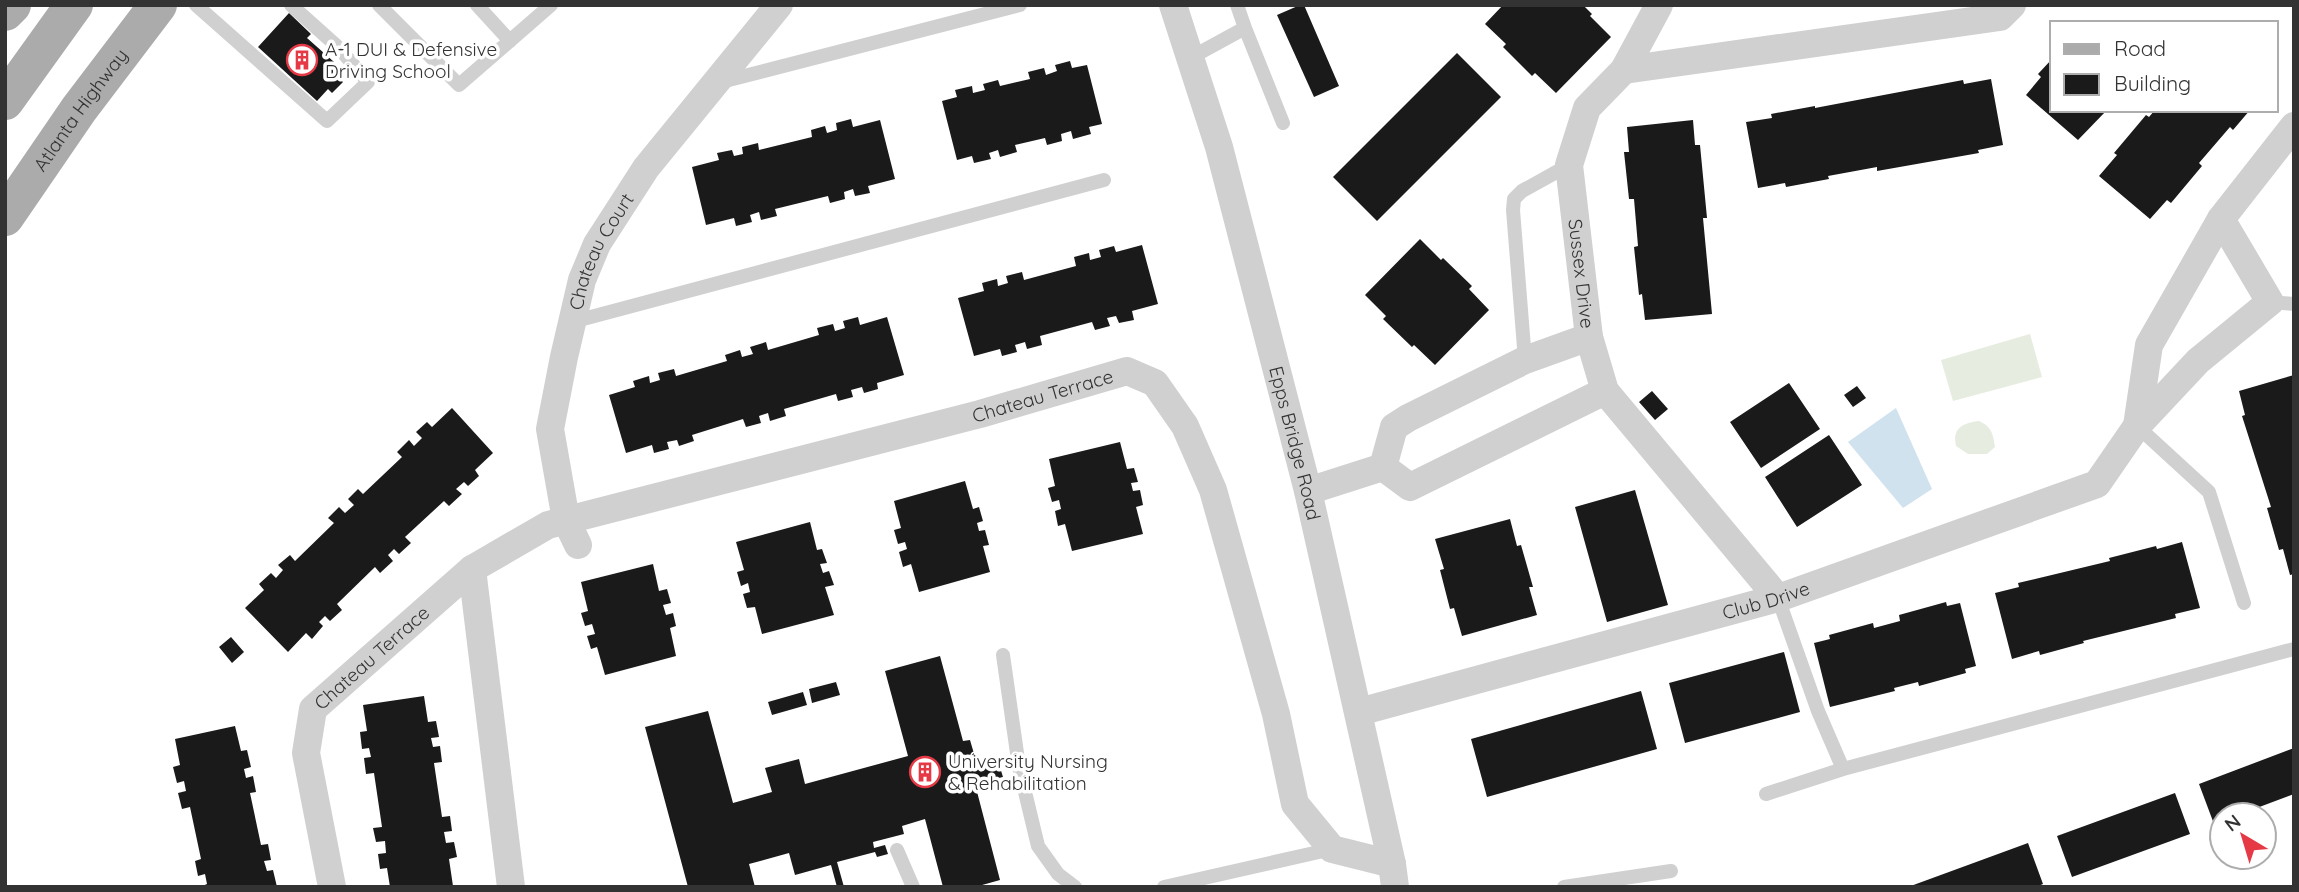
<svg xmlns="http://www.w3.org/2000/svg" width="2299" height="892" viewBox="0 0 2299 892" font-family="Quicksand,sans-serif">
<style>
.green{fill:#e6ecdf}
.water{fill:#cfe2ee}
.building{fill:#1a1a1a}
.lines{fill:none;stroke-linecap:round;stroke-linejoin:round}
.lane{stroke:#d0d0d0;stroke-width:14}
.street{stroke:#d0d0d0;stroke-width:28}
.primary{stroke:#ababab;stroke-width:38}
.labels{text-anchor:middle;stroke-width:7;stroke-linejoin:round;paint-order:stroke}
.poi-label{font-size:19px;fill:#333;stroke:#fff;text-anchor:start}
.street-label{font-size:19px;fill:#333;stroke:#fff}
</style>
<rect width="100%" height="100%" fill="#fff"/>
<path class="green" d="M2030,334L2042,377L1953,401L1941,360Z
M1979,421C1992,427 1993,434 1995,447L1987,454H1968L1956,446C1952,428 1963,423 1979,421Z"/>
<path class="water" d="M1896,408L1932,489L1903,508L1848,442Z"/>
<path class="building" d="M1300,5H1304L1339,86L1314,97L1277,15Z
M1503,5H1583L1592,14L1590,16L1611,37L1556,93L1535,73L1532,76L1503,47L1506,44L1485,24Z
M289,13L311,34L307,38L342,69L336,75L343,82L332,93L328,89L317,101L258,47Z
M1457,53L1501,97L1377,221L1333,177Z
M2052,59V110H2107L2078,140L2026,95L2041,77L2038,74Z
M1070,61L1072,68L1087,65L1102,124L1089,127L1091,134L1073,139L1071,131L1061,134L1062,141L1047,145L1045,138L1015,145L1017,152L1000,157L998,150L989,153L991,159L974,163L972,156L957,160L942,101L957,97L955,90L972,86L973,93L985,90L983,84L998,80L1000,86L1030,79L1028,72L1044,68L1046,75L1057,71L1055,65Z
M1991,79L2003,145L1978,150L1979,153L1877,171V167L1828,176L1829,179L1786,187L1785,183L1758,188L1746,122L1772,118L1771,114L1815,106V108L1963,80L1964,84Z
M2155,110H2250L2233,130L2230,127L2199,163L2202,166L2171,203L2167,200L2150,219L2099,176L2117,155L2114,153L2146,115L2149,117Z
M851,119L853,127L880,120L895,179L868,186L870,193L855,196L853,189L844,192L845,199L830,203L828,196L775,209L777,216L761,220L759,212L750,215L752,222L736,226L734,218L706,225L692,167L719,160L717,153L732,150L734,156L743,154L742,147L758,143L759,150L812,137L811,130L825,126L827,133L837,130L836,123Z
M1693,120L1695,145H1700L1707,218H1703L1712,314L1645,320L1642,294L1639,295L1634,247L1638,246L1634,199H1629L1624,152H1629L1627,127Z
M1420,239L1441,260L1443,258L1472,286L1469,289L1489,310L1435,365L1414,345L1412,347L1383,319L1386,316L1365,295Z
M1142,245L1158,304L1132,311L1134,320L1119,323L1116,316L1107,318L1110,326L1095,330L1092,322L1040,336L1042,345L1027,349L1025,342L1015,345L1017,352L1002,356L1000,349L974,356L958,298L984,291L982,283L997,279L998,286L1008,283L1006,276L1022,272L1024,280L1076,266L1074,257L1089,253L1090,260L1101,257L1099,250L1114,246L1116,252Z
M858,317L860,325L887,317L904,375L877,383L878,389L864,393L862,387L851,390L853,397L838,401L836,394L784,409L786,416L770,421L768,413L759,416L761,423L746,427L743,419L692,435L694,441L679,446L677,440L667,442L669,449L654,453L652,445L626,453L609,395L635,387L633,381L649,376L650,383L660,380L658,373L674,369L676,376L727,361L725,355L740,350L742,357L753,354L750,347L766,342L768,350L819,335L817,328L833,324L835,331L845,328L843,321Z
M2294,375V574L2290,575L2283,549L2279,550L2267,508L2271,507L2242,416L2245,415L2239,391Z
M1789,383L1820,429L1761,468L1730,422Z
M1857,386L1866,398L1853,407L1844,395Z
M1652,391L1668,409L1655,420L1639,402Z
M452,408L493,453L475,470L479,476L468,486L464,482L456,489L462,494L449,506L444,501L405,537L411,543L399,554L394,549L388,555L393,561L380,573L375,567L337,604L342,610L330,621L325,616L319,622L323,626L312,639L306,633L288,652L245,608L264,590L259,584L271,573L276,578L283,570L278,565L290,555L295,561L334,523L328,518L339,507L345,513L354,505L348,499L358,489L363,494L402,457L397,452L409,440L414,446L422,438L416,432L427,422L432,427Z
M1829,435L1862,485L1797,527L1765,477Z
M1120,442L1127,469L1134,468L1138,482L1131,483L1133,491L1140,490L1143,505L1136,507L1143,534L1072,551L1065,524L1058,526L1055,511L1061,509L1059,500L1052,502L1048,488L1055,486L1049,459Z
M965,481L973,509L979,507L983,521L977,523L979,531L985,530L989,545L983,546L990,572L919,592L911,564L903,567L899,552L907,549L905,542L898,544L894,530L901,528L894,501Z
M1635,490L1668,605L1607,622L1575,507Z
M1510,519L1517,546L1521,545L1533,587H1529L1537,615L1462,636L1454,608L1450,609L1440,570L1444,569L1435,539Z
M810,522L817,550L822,549L827,563L820,564L823,573L829,571L834,585L825,587L834,615L762,634L755,607L747,608L743,594L750,592L748,583L741,586L737,572L744,570L736,542Z
M2182,542L2200,608L2175,614L2176,618L2083,641L2084,643L2040,655L2039,651L2012,659L1995,593L2019,587L2018,583L2110,561L2109,558L2156,546L2157,549Z
M653,564L659,591L667,589L671,603L663,605L666,615L673,613L676,626L670,628L676,656L605,675L597,647L591,649L587,636L595,634L592,624L585,626L581,613L588,611L581,582Z
M1946,602L1947,606L1960,603L1976,666L1965,669L1966,673L1919,686L1918,682L1894,688L1895,691L1830,707L1814,643L1830,639L1829,635L1873,623L1874,628L1900,621L1899,615Z
M231,637L244,652L232,663L219,647Z
M1784,652L1800,712L1685,743L1669,683Z
M940,656L963,741L970,740L977,764L997,758L1003,777L975,784L1000,880L975,887H943L925,819L902,826L904,834L873,842L874,848L885,845L888,854L877,857L875,852L837,862L844,887H837L831,865L795,875L789,853L749,864L755,887H688L645,727L708,711L733,803L772,792L765,768L799,759L805,784L908,756L885,671Z
M836,682L840,695L812,703L809,689Z
M1641,691L1657,749L1487,797L1471,739Z
M803,692L807,705L772,715L768,702Z
M424,696L428,722L436,721L439,737L431,738L433,747L440,746L442,762L434,763L442,817L450,816L452,831L444,832L446,843L454,842L457,857L449,859L453,886L390,887L387,868L380,869L378,854L386,853L385,841L376,842L373,828L382,827L374,773L366,774L364,758L371,757L369,748L362,749L360,732L367,731L363,705Z
M235,726L241,751L247,750L251,767L244,769L246,778L253,776L256,792L250,793L261,845L268,844L271,860L264,861L267,871L273,870L277,887H200L207,884L205,874L198,876L195,861L201,859L190,807L182,809L178,793L186,791L184,781L177,783L173,767L180,765L175,739Z
M2294,748V794L2238,815H2222V821L2214,824L2199,784Z
M2175,793L2190,834L2072,877L2057,836Z
M2028,843L2043,884L2036,887H1908Z"/>
<g class="lines">
<path class="lane" d="M196,5L327,121L368,82L339,48L291,5
M379,5L459,85L551,5
M477,5L510,41
M1245,28L1283,123
M1190,58L1245,28L1237,5
M721,82L1020,5
M2270,302L2294,304
M572,322L1104,180
M1525,360L1513,210L1514,199L1522,191L1569,165
M2137,426L2209,492L2244,603
M1778,598L1818,711L1843,769
M1003,655L1019,767L1038,846L1058,874L1075,887
M1766,794L1843,769L2294,649
M897,850L913,887
M1164,887L1332,849
M1564,887L1671,871"/>
<g class="street">
<path id="s1" d="M1173,5L1219,147L1308,491L1392,864L1395,887"/>
<path id="s2" d="M1659,5L1624,70L1587,108L1569,165L1589,337L1605,391L1778,598"/>
<path d="M1624,70L2000,17L2012,5"/>
<path d="M1589,337L1525,360L1408,418L1394,427L1383,467L1410,487L1605,391"/>
<path d="M2137,426L2149,345L2221,219L2294,126"/>
<path d="M1308,491L1383,467"/>
<path id="s3" d="M578,545L566,520L550,429L564,357L582,280L597,244L646,168L779,5"/>
<path d="M472,569L511,887"/>
<path id="s4" d="M1359,712L1778,598L2097,484L2137,426L2198,361L2270,302L2221,219"/>
<path id="s5" d="M332,887L306,753L313,709L472,569L548,525L980,414L1127,371L1155,383L1185,426L1213,490L1276,714L1295,804L1332,849L1392,864"/>
</g>
<g class="primary">
<path d="M5,12L12,5"/>
<path d="M5,101L74,5"/>
<path id="s6" d="M5,217L79,109L158,5"/>
</g>
</g>
<defs>
<g id="building-ring" transform="scale(1.575)"><circle r="9.5" fill="#fff" stroke="#e63946" stroke-width="1.5"/><path d="M-4-6H4V6H1V3H-1V6H-4ZM-2.5-4.3h1.7v1.8h-1.7ZM.8-4.3h1.7v1.8H.8ZM-2.5-1h1.7V.8h-1.7ZM.8-1h1.7V.8H.8Z" fill="#e63946"/></g>
</defs>
<g fill-rule="evenodd">
<use href="#building-ring" x="302" y="60"/>
<use href="#building-ring" x="925" y="772"/>
</g>
<g class="labels">
<g class="poi-label">
<text x="325" y="56">A-1 DUI &amp; Defensive<tspan x="325" dy="22">Driving School</tspan></text>
<text x="948" y="768">University Nursing<tspan x="948" dy="22">&amp; Rehabilitation</tspan></text>
</g>
<g class="street-label">
<text dy="7" stroke="none"><textPath href="#s6" startOffset="131">Atlanta Highway</textPath></text>
<text dy="7" stroke="none"><textPath href="#s3" startOffset="306">Chateau Court</textPath></text>
<text dy="7" stroke="none"><textPath href="#s2" startOffset="296">Sussex Drive</textPath></text>
<text dy="7" stroke="none"><textPath href="#s5" startOffset="992">Chateau Terrace</textPath></text>
<text dy="7" stroke="none"><textPath href="#s1" startOffset="455">Epps Bridge Road</textPath></text>
<text dy="7" stroke="none"><textPath href="#s4" startOffset="422">Club Drive</textPath></text>
<text dy="7" stroke="none"><textPath href="#s5" startOffset="259">Chateau Terrace</textPath></text>
</g>
</g>
<rect width="2299" height="892" fill="none" stroke="#333333" stroke-width="14"/>
<rect x="2050" y="21" width="228" height="91" fill="#ffffff" stroke="#adadad" stroke-width="2"/>
<rect x="2064" y="44" width="35" height="10" fill="#ababab" stroke="#adadad" stroke-width="2"/>
<text x="2114" y="56" font-size="21" fill="#333333">Road</text>
<rect x="2064" y="74" width="35" height="21" fill="#1a1a1a" stroke="#adadad" stroke-width="2"/>
<text x="2114" y="91" font-size="21" fill="#333333">Building</text>
<g transform="translate(2243 836) rotate(322)"><circle r="33" fill="#ffffff" stroke="#adadad" stroke-width="2"/>
<path d="M0-5L12 26L0 18L-12 26Z" fill="#e63946"/>
<text y="-10" font-size="19" font-weight="bold" text-anchor="middle" fill="#333333">N</text>
</g>
</svg>
